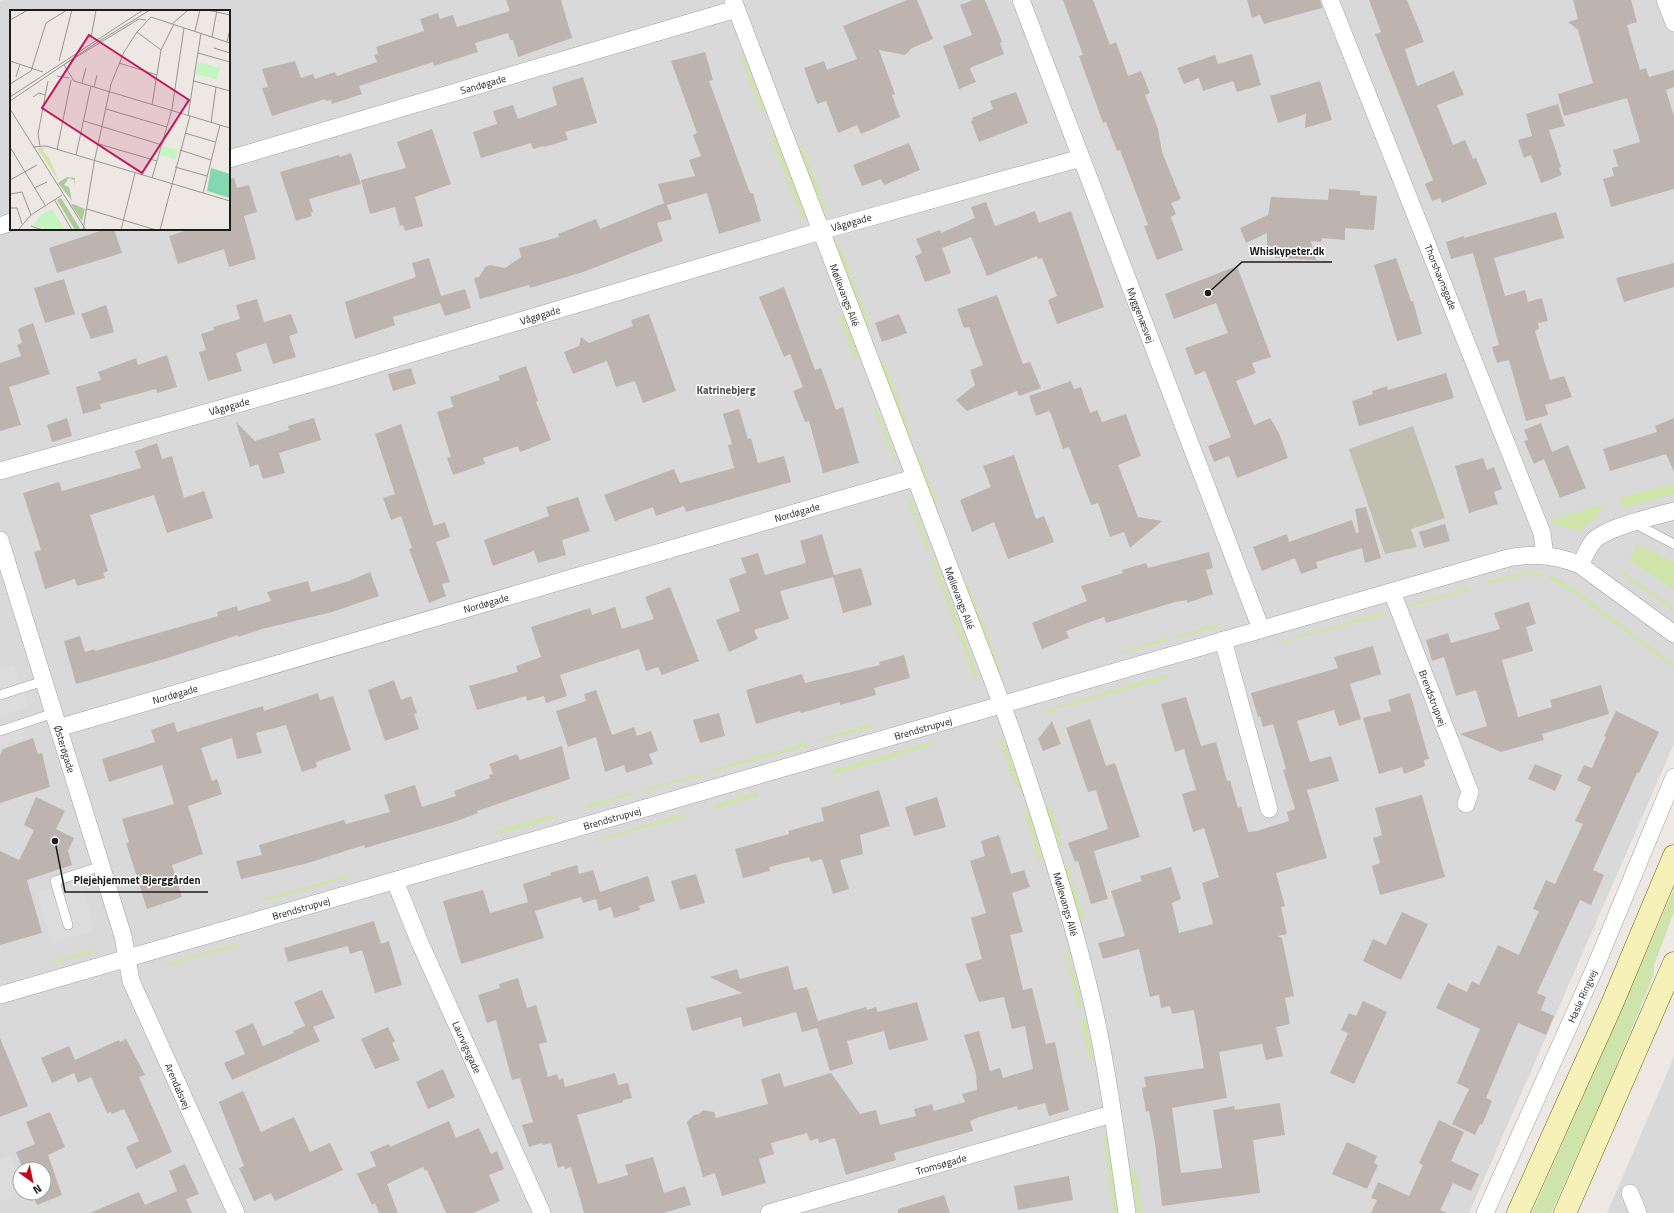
<svg xmlns="http://www.w3.org/2000/svg" width="1674" height="1213" viewBox="0 0 1674 1213" font-family="'Titillium Web',sans-serif">
<style>
.residential{fill:#dad9d9;fill-rule:evenodd}
.construction{fill:#c1bfaf}
.grass{fill:#cee4ab}
.parking{fill:#dcdcdc}
.building{fill:#bdb4af}
.lines{fill:none;stroke-linecap:round;stroke-linejoin:round}
.lane-casing{stroke:#a0a0a0;stroke-width:10}
.street-casing{stroke:#a0a0a0;stroke-width:18}
.secondary-casing{stroke:#6b6b0c;stroke-width:23}
.lane{stroke:#fff;stroke-width:9}
.street{stroke:#fff;stroke-width:17}
.secondary{stroke:#f5f1b9;stroke-width:22}
.labels{text-anchor:middle;stroke-width:3;stroke-linejoin:round;paint-order:stroke}
.street-label{font-size:10px;fill:#1c1c1c;stroke:#fff}
.neighbourhood-label{font-size:11px;font-weight:bold;fill:#4f4f4f;stroke:#fff}
.inset-road{fill:none;stroke:#999693;stroke-width:1}
.view{fill:#c2185b;fill-opacity:0.15;stroke:#c2185b;stroke-width:2}
.inset-edge{fill:none;stroke:#1c1c1c;stroke-width:2}
.leader{fill:none;stroke:#1c1c1c;stroke-width:1.5}
.callout-dot{fill:#1c1c1c;stroke:#fff;stroke-width:1.5}
.callout-label{font-size:11px;text-anchor:middle;font-weight:bold;fill:#1c1c1c;stroke:#fff;stroke-width:3;stroke-linejoin:round;paint-order:stroke}
</style>
<rect width="100%" height="100%" fill="#ede8e3"/>
<path class="residential" d="M3,0H1674V744L1469,1213H0V1ZM11,11H229V229H11ZM20,1169H44V1193H20Z
M1674,1057V1213H1607L1629,1162Z"/>
<path class="construction" d="M1413,426L1445,518L1411,529L1417,547L1385,554L1349,449Z"/>
<path class="grass" d="M744,56L765,111L761,112L741,57Z
M774,133L804,213L803,222L770,134Z
M802,145L829,215L822,208L798,147Z
M839,243L871,326L868,327L839,253L837,245Z
M842,315L859,358L855,360L838,316Z
M884,360L913,439H909L880,362Z
M877,408L896,458V467L874,409Z
M918,453L938,503L934,504L915,454Z
M1674,483V494L1624,508L1620,498Z
M906,495L913,503L930,548L927,550Z
M1603,504L1595,519L1580,531L1553,524L1551,519Z
M1636,546L1651,550L1674,562V590L1629,560Z
M934,557L978,675L975,679L930,557Z
M1624,572L1674,608V611L1625,577L1622,574Z
M1519,573L1542,574L1544,577L1524,575L1487,584V581Z
M1551,576L1560,579L1576,590L1674,664V668L1570,590L1550,580L1549,577Z
M968,583L1001,671L997,669L964,585Z
M1468,587L1470,588L1469,590L1411,607L1408,605Z
M1386,611H1388V614L1274,645L1275,643Z
M1220,622L1218,627L1175,639L1174,637Z
M1165,638L1167,641L1122,653L1121,651Z
M1166,674L1167,678L1045,713L1042,711Z
M871,723L873,724L872,727L820,741L817,740Z
M1001,738L1005,744L1021,788H1016L999,739Z
M807,742L808,744L807,746L710,773L708,771Z
M931,742L934,744L933,745L836,774L832,773V771L836,769Z
M700,773L703,774L701,776L642,792L644,789Z
M633,792V795L588,808L587,807L588,804Z
M758,792V796L717,808L714,806L715,804Z
M1050,805L1063,845L1059,847L1046,807Z
M1024,810H1028L1043,860L1039,861Z
M685,813L687,815L686,817L594,842L592,841Z
M552,815L555,817L553,819L499,834H496V831L498,830Z
M1068,865L1084,919L1080,920L1064,866Z
M346,875L349,877L272,899L263,900L262,899Z
M1674,889V912L1654,965V974L1604,1096L1551,1213H1532Z
M236,943L239,946L162,967L165,964Z
M93,949L94,951L91,953L51,964L50,962Z
M1068,949L1082,1008H1078L1065,950Z
M1085,1018L1093,1058H1089L1080,1019Z
M1103,1133L1108,1140L1118,1213H1114Z
M1134,1169L1136,1171L1142,1213H1137L1131,1171Z"/>
<path class="parking" d="M14,664L29,707L0,716V669Z
M23,718L26,727L22,739L18,740L16,744L10,741L7,747L0,745V726Z
M81,881L95,930L51,943L36,893Z
M11,1154L20,1176V1193L0,1202V1159Z"/>
<path class="building" d="M506,0H561L572,38L518,57L513,40H510L508,33L475,43L478,52L434,66L433,62L359,86L362,94L332,104L331,100L326,101L325,99L272,116L262,88L268,87L262,69L295,61L301,78L313,74L315,79L335,72L337,76L377,62L374,55L378,54L376,47L424,31L420,19L438,13L440,19L453,15L457,27L510,11Z
M907,0H917L933,39L912,48L905,55L879,50L895,94L892,95L900,117L861,134L857,125L838,133L826,101L817,104L804,68L824,61L827,70L857,59L843,26Z
M973,0H985L1002,42L1000,43L1004,54L972,67L970,69L976,82L959,89L943,46L972,35L960,5Z
M1063,0H1093L1110,45L1116,42L1128,76L1141,71L1150,93L1145,95L1158,129L1162,152L1181,199L1171,203L1176,214L1171,217L1183,250L1157,260L1144,226L1148,225L1120,150L1117,151L1106,122L1103,123L1079,56L1083,55Z
M1247,0H1320L1322,8L1264,24L1260,15L1252,18Z
M1369,0H1407L1424,42L1405,49L1417,86L1454,71L1464,95L1437,105L1453,145L1465,140L1473,159L1476,158L1487,184L1442,203L1440,198L1432,201L1425,184L1433,180L1375,34L1381,32Z
M1573,0H1631L1637,22L1627,25L1640,70L1646,68L1649,77L1674,70V87L1666,90L1674,117V189L1611,207L1603,179L1614,176L1612,168L1618,166L1613,150L1640,142L1627,98L1564,116L1558,94L1593,83L1578,30L1568,22L1578,19Z
M705,52L713,80L709,81L750,193H753L761,221L719,234L707,193L667,205L672,219L657,223L663,241L583,272L530,288L529,285L480,299L474,278L479,277L485,267L490,265L505,268L521,257L519,248L559,237L558,234L596,219L600,229L664,203L658,184L695,176L689,160L701,156L693,135L697,133L671,61Z
M1252,54L1261,85L1237,92L1233,81L1203,91L1199,78L1184,84L1177,68L1215,55L1218,64Z
M583,77L597,123L565,132L568,140L544,147L543,146L533,149L531,143L481,158L473,132L497,124L493,111L513,105L518,119L557,105L552,87Z
M1320,81L1332,120L1305,128L1306,114L1278,123L1270,96Z
M1016,92L1028,123L979,142L971,121L973,120L972,118L993,109L990,101Z
M1558,104L1565,126L1549,130L1561,167L1559,168L1562,175L1541,183L1531,155L1524,158L1518,140L1532,136L1526,114Z
M432,129L451,184L415,197L423,226L405,231L403,225L400,226L395,207L370,214L361,180L406,168L397,142Z
M909,143L920,170L884,185L881,179L862,186L853,165Z
M351,153L361,184L309,199L313,212H311L312,216L296,221L280,172L339,155L340,157Z
M234,178L237,188L249,185L257,212L244,216L256,259L229,267L224,249L178,264L169,236L191,229H229V179Z
M1329,189L1360,191V195L1377,196L1374,230L1345,228V240L1322,238L1321,242L1311,241L1316,260L1275,258L1276,247L1267,246V233L1246,243L1240,228L1268,215L1271,197L1328,200Z
M986,202L995,226L1035,211L1039,223L1071,211L1104,307L1057,324L1048,300L1057,296L1042,258L1038,259L1037,256L987,276L971,237L942,248L951,273L925,282L915,256L922,253L916,239L940,230L941,233L975,218L971,207Z
M1556,212L1564,238L1494,258L1505,296L1525,290L1528,302L1542,298L1548,321L1538,323L1539,329L1535,331L1550,380L1564,376L1572,397L1545,405L1548,415L1526,421L1509,360L1497,363L1492,347L1499,345L1473,253L1451,259L1446,242L1464,236V238Z
M106,229H114L122,253L57,273L49,248Z
M429,258L441,296L465,289L471,308L445,316L440,303L393,317L395,325L355,339L345,302L416,277L412,263Z
M1396,258L1411,301H1413L1422,334L1397,341L1374,265Z
M1674,263V287L1624,302L1616,278Z
M1237,266L1271,357L1252,363L1256,373L1236,381L1254,425L1270,418L1279,433L1288,458L1237,478L1229,456L1214,462L1208,446L1231,437L1205,371L1195,375L1185,348L1228,333L1216,303L1174,319L1165,294Z
M64,279L75,314L45,323L34,288Z
M784,287L815,370L821,368L836,410L843,407L859,463L823,473L809,421L805,422L793,391L803,387L790,354L784,357L759,297Z
M997,295L1023,364L1030,362L1041,388L1019,396L1017,391L967,411L956,400L975,385L970,370L983,365L969,327L964,328L957,309Z
M257,299L264,322L291,314L298,333L289,336L296,357L273,364L266,343L236,353L242,371L208,381L199,352L206,350L201,334L214,330L213,327L240,319L236,305Z
M106,305L114,332L91,339L81,314Z
M649,314L676,391L643,403L635,381L616,387L607,361L573,374L564,352L579,346L581,337L589,343L633,326L631,320Z
M899,314L907,333L882,342L875,323Z
M33,323L50,374L9,387L21,425L0,431V363L21,356L17,345L22,343L18,329Z
M167,355L177,387L157,393L156,389L100,404L101,409L83,414L76,387L101,380L98,372L136,358L138,365Z
M526,366L538,401L536,402L551,440L520,452L518,446L483,458L485,464L453,475L447,458L451,457L437,412L453,407L450,397L500,380L498,376Z
M411,368L416,384L393,391L388,374Z
M1446,373L1454,398L1359,426L1352,401L1373,394L1372,391L1387,386L1388,390Z
M1071,381L1074,389L1081,387L1090,413L1097,410L1102,422L1126,414L1141,456L1118,465L1138,517L1162,521L1130,548L1124,532L1110,537L1098,503L1091,505L1069,447L1063,449L1051,414L1049,411L1036,416L1029,396Z
M739,409L748,439L751,438L758,463L784,456L791,482L686,512L684,506L656,516L653,507L615,521L604,495L674,469L680,483L734,468L728,445L732,444L723,414Z
M67,418L72,436L52,442L47,425Z
M314,418L321,440L279,453L285,473L263,479L258,464L250,467L236,422L255,441L289,430L288,426Z
M1674,418V472L1666,454L1610,471L1603,449L1657,432L1655,426Z
M1541,423L1552,452L1568,445L1586,488L1560,498L1544,459L1534,464L1524,441L1528,440L1524,430Z
M401,424L434,526L445,522L450,537L436,542L450,582L442,584L446,596L429,603L409,549L412,548L401,516L391,520L383,498L395,494L375,434Z
M157,443L162,459L172,456L184,498L204,491L213,518L167,533L154,495L90,515L108,571L103,573L105,578L77,586L75,579L45,589L34,552L41,550L23,493L59,482L62,491L141,468L135,451Z
M1014,455L1036,519L1044,516L1054,542L1008,559L994,522L972,532L960,500L991,487L983,466Z
M1483,458L1487,470L1494,467L1502,489L1494,492L1498,504L1469,513L1455,466Z
M578,497L590,531L562,540L566,555L538,563L534,551L493,566L484,540L549,516L546,507Z
M1366,507L1381,558L1365,563L1362,548L1316,562L1318,568L1301,574L1295,558L1262,571L1253,547L1287,534L1289,542L1352,520L1356,533L1359,532L1355,509Z
M1445,524L1450,541L1424,548L1419,532Z
M822,534L834,575L861,568L872,605L843,613L833,577L780,591L789,619L754,630L758,639L729,652L716,620L740,611L729,579L746,573L741,558L758,553L765,575L806,563L800,541Z
M1209,552L1213,568L1206,570L1213,594L1187,603V600L1175,602L1106,623L1104,617L1066,631L1069,638L1042,649L1032,623L1087,601L1081,586L1123,573L1122,570L1146,563L1148,568Z
M370,572L379,596L332,612L262,629L238,637V635L168,658L76,684L64,641L80,636L85,652L94,649L95,651L218,616L217,612L237,606L238,611L271,601L267,592L308,581L311,592L349,581Z
M670,587L699,661L662,675L658,667L646,671L639,649L560,675L567,696L546,703L544,696L527,701L526,696L477,710L469,686L518,672L516,666L541,657L531,627L590,608L592,615L615,607L622,629L654,619L645,597Z
M1529,602L1536,624L1526,627L1533,651L1502,660L1518,717L1552,707L1550,700L1601,685L1609,714L1542,734L1544,740L1501,752L1460,734L1487,726L1476,690L1456,696L1444,657L1432,661L1426,640L1448,633L1451,643L1500,629L1494,613Z
M1373,646L1381,674L1350,684L1361,719L1339,726L1334,710L1297,721L1310,762L1331,756L1339,781L1307,790L1327,858L1276,873L1285,906L1281,907L1287,934L1278,936L1282,938L1294,996L1285,998L1290,1024L1276,1027L1283,1056L1266,1060L1262,1044L1219,1052L1227,1098L1172,1108L1181,1173L1222,1168L1213,1110L1234,1106L1235,1110L1280,1103L1285,1135L1253,1140L1260,1193L1162,1206L1155,1143L1149,1111L1146,1112L1142,1088L1146,1087L1144,1077L1204,1068L1194,1010L1172,1014L1170,1006L1161,1008L1159,995L1150,997L1139,949L1103,959L1098,943L1125,936L1111,891L1142,881L1140,876L1171,867L1181,899L1172,903L1179,933L1213,924L1202,883L1219,877L1204,828L1193,832L1182,794L1196,790L1184,749L1175,752L1161,704L1186,697L1201,746L1216,742L1227,781L1230,780L1238,808L1241,807L1248,832L1257,831L1289,821L1287,812L1295,809L1283,770L1286,769L1273,724L1263,727L1260,716L1258,717L1251,693L1338,668L1334,657Z
M904,655L910,678L874,688L876,695L840,705V702L801,713L800,711L756,724L746,690L802,674L805,683L880,665L879,662Z
M394,680L401,700L411,696L417,713L414,714L419,729L385,741L368,690Z
M596,690L612,735L634,727L637,736L651,731L658,751L649,754L653,764L626,773L624,765L605,772L596,737L568,747L556,711L586,701L584,694Z
M318,693L320,700L333,696L351,750L316,762L317,767L302,772L286,725L256,733L262,753L237,759L232,738L201,748L212,781L217,779L222,794L188,806L203,854L172,865L182,897L147,909L126,843L129,842L122,819L174,804L162,765L109,782L102,759L155,742L151,730L174,722L177,732L263,706L264,711Z
M1410,693L1429,759L1424,760L1425,766L1404,774L1402,767L1379,774L1363,718L1391,711L1388,700Z
M1616,711L1659,732L1639,773H1637L1593,870L1604,875L1591,905L1580,900L1537,993L1546,997L1541,1010L1554,1016L1546,1035L1518,1023L1486,1098L1492,1101L1482,1125L1480,1124L1475,1135L1452,1124L1469,1089L1457,1083L1480,1029L1436,1008L1448,983L1467,992L1472,981L1479,985L1498,945L1519,955L1539,911L1533,909L1546,880L1555,884L1583,824L1575,821L1591,787L1577,780L1584,765L1592,768L1606,737L1604,736Z
M719,713L725,736L700,743L693,720Z
M1090,719L1106,766L1115,763L1140,837L1094,851L1108,899L1091,904L1078,861L1075,862L1068,843L1108,829L1096,790L1088,792L1066,728Z
M1052,721L1061,744L1043,751L1038,739Z
M33,738L38,754L42,753L50,787L0,803V755L3,749Z
M562,746L570,779L477,811L478,813L454,822L365,848L364,845L308,863L241,879L236,861L262,855L259,845L344,820L346,824L390,812L384,795L415,785L422,807L456,796L454,791L490,778L489,775L493,774L489,764L517,754L520,760Z
M1535,764L1562,775L1555,791L1528,779Z
M879,790L890,826L860,835L863,854L840,860L849,889L833,894L822,859L811,862L809,857L769,867L770,871L743,878L735,849L789,834L788,831L824,821L821,808Z
M1422,795L1445,877L1380,895L1372,866L1380,863L1373,838L1382,835L1375,808Z
M36,797L65,811L56,829L74,838L68,851L72,865L27,880L42,933L0,945V851L19,860L34,830L24,825Z
M937,797L946,827L914,836L905,807Z
M999,835L1011,874L1024,870L1030,887L1012,893L1023,932L1010,935L1023,990L1032,988L1046,1044L1055,1042L1069,1110L1049,1116L1045,1103L1018,1110L1017,1106L979,1117L970,1121L973,1131L894,1153L896,1160L846,1175L835,1138L819,1143L818,1138L810,1141L807,1133L771,1143L774,1154L759,1159L766,1183L722,1196L715,1173L703,1177L687,1122L694,1115L699,1114L703,1110L714,1112L716,1118L768,1104L761,1079L780,1073L784,1087L831,1073L860,1114L876,1110L880,1125L916,1116L914,1109L932,1104L934,1111L965,1102L962,1094L977,1090L976,1074L964,1035L979,1031L990,1071L1000,1068L1003,1078L1033,1069L1025,1026L1012,1029L1004,997L979,1002L965,964L982,959L971,918L986,913L970,861L985,856L981,841Z
M577,865L579,874L593,870L600,892L648,876L655,901L639,906L640,910L614,918L611,907L599,911L596,899L583,903L581,897L535,911L544,938L461,964L443,901L483,890L490,913L528,902L523,884L551,875L550,873Z
M696,874L705,903L680,910L671,881Z
M1402,912L1428,924L1401,980L1363,961L1373,939L1386,945Z
M374,921L381,944L389,941L402,985L375,993L362,950L350,954L348,946L288,962L284,948Z
M788,966L794,990L807,987L818,1021L866,1007L867,1010L876,1007L878,1012L917,1002L928,1040L889,1050L884,1031L847,1041L853,1064L830,1071L817,1028L802,1032L796,1012L743,1027L741,1017L692,1031L686,1008L742,993L710,977L737,969L740,979Z
M518,978L527,1008L536,1005L547,1042L539,1044L548,1077L557,1074L559,1080L563,1078L565,1087L615,1073L618,1085L628,1083L632,1098L623,1100V1102L577,1115L598,1184L628,1175L625,1165L653,1157L664,1193L685,1186L691,1205L663,1213H584L571,1167L565,1169L564,1166L558,1168L551,1143L543,1145L542,1143L529,1147L522,1125L533,1122L520,1078L512,1080L496,1020L487,1023L478,995L500,988L499,984Z
M322,990L335,1018L313,1027L320,1041L232,1080L224,1063L245,1054L235,1031L253,1023L263,1046L294,1033L293,1031L305,1026L294,1002Z
M1363,1001L1387,1012L1354,1084L1330,1073L1348,1033L1341,1030L1349,1013L1356,1016Z
M388,1027L395,1041L392,1043L400,1060L375,1069L361,1039Z
M0,1038L28,1106L0,1117Z
M126,1039L145,1075L139,1077L172,1152L136,1169L126,1147L139,1141L124,1109L112,1114L111,1112L107,1113L91,1077L78,1083L74,1073L52,1083L41,1058L69,1046L75,1060L119,1040L120,1042Z
M443,1069L455,1097L428,1109L416,1082Z
M243,1091L261,1132L294,1117L310,1152L330,1143L343,1170L275,1201L271,1193L254,1201L239,1168L244,1166L219,1102Z
M50,1112L65,1147L48,1155L62,1195L37,1205L32,1193H44V1169H23L16,1152L35,1144L26,1122Z
M1439,1120L1464,1132L1451,1161L1479,1174L1471,1191L1453,1183L1440,1210L1447,1213H1371L1377,1200L1371,1198L1378,1182L1409,1196L1423,1165L1419,1163Z
M449,1121L456,1138L479,1128L491,1154L497,1151L504,1169L489,1175L500,1201L473,1213H446L427,1170L425,1171L423,1167L387,1184L398,1213H379L375,1203L372,1205L357,1174L376,1166L370,1152L389,1144L390,1147Z
M1347,1142L1377,1156L1374,1163L1378,1165L1367,1189L1332,1174Z
M185,1164L199,1194L186,1199L192,1213H90L139,1192L145,1205L177,1191L169,1171Z
M1069,1176L1073,1200L1018,1210L1014,1186Z
M944,1195L950,1213H898V1209Z"/>
<g class="lines">
<g class="lane-casing">
<path id="lane" d="M1634,523L1674,544
M0,695L44,681
M0,731L54,713
M68,925L55,881L102,866"/>
</g>
<g class="street-casing">
<path id="street" d="M733,0L1010,726C1041,817 1070,908 1092,1001C1108,1071 1117,1143 1127,1213
M1021,0L1261,629
M1330,0L1542,533L1545,556
M1665,0L1674,23
M229,159L736,9
M0,226L11,222
M0,471L336,376L821,231L1081,158
M0,540L123,936L131,981L236,1213
M1580,565C1585,557 1589,543 1598,537C1616,525 1653,517 1674,511
M1392,592L1470,792L1466,804
M1223,640L1269,809
M58,728L914,478
M395,881L420,943L542,1213
M0,995L1508,558C1533,553 1557,555 1580,565L1674,634
M1630,1193L1638,1213
M769,1213L1112,1114
M1485,1213L1594,970L1674,777"/>
</g>
<g class="secondary-casing">
<path id="secondary" d="M1518,1213L1612,1004L1674,856
M1565,1213L1674,963"/>
</g>
<use href="#lane" class="lane"/>
<use href="#street" class="street"/>
<use href="#secondary" class="secondary"/>
</g>
<g class="labels">
<g class="street-label">
<text transform="translate(483 84) rotate(-16)" y="4">Sandøgade</text>
<text transform="translate(851 222) rotate(-16)" y="4">Vågøgade</text>
<text transform="translate(1441 277) rotate(68)" y="4">Thorshavnsgade</text>
<text transform="translate(845 295) rotate(69)" y="4">Møllevangs Allé</text>
<text transform="translate(540 315) rotate(-17)" y="4">Vågøgade</text>
<text transform="translate(1141 315) rotate(69)" y="4">Myggenæsvej</text>
<text transform="translate(229 406) rotate(-16)" y="4">Vågøgade</text>
<text transform="translate(797 512) rotate(-16)" y="4">Nordøgade</text>
<text transform="translate(960 598) rotate(69)" y="4">Møllevangs Allé</text>
<text transform="translate(486 603) rotate(-16)" y="4">Nordøgade</text>
<text transform="translate(175 694) rotate(-16)" y="4">Nordøgade</text>
<text transform="translate(1433 698) rotate(69)" y="4">Brendstrupvej</text>
<text transform="translate(923 728) rotate(-16)" y="4">Brendstrupvej</text>
<text transform="translate(65 749) rotate(73)" y="4">Østerøgade</text>
<text transform="translate(612 818) rotate(-16)" y="4">Brendstrupvej</text>
<text transform="translate(1066 904) rotate(74)" y="4">Møllevangs Allé</text>
<text transform="translate(301 908) rotate(-16)" y="4">Brendstrupvej</text>
<text transform="translate(1582 996) rotate(-66)" y="4">Hasle Ringvej</text>
<text transform="translate(467 1047) rotate(66)" y="4">Laurvigsgade</text>
<text transform="translate(178 1086) rotate(66)" y="4">Arendalsvej</text>
<text transform="translate(941 1164) rotate(-16)" y="4">Tromsøgade</text>
</g>
<g class="neighbourhood-label">
<text x="726" y="394">Katrinebjerg</text>
</g>
</g>
<g transform="translate(10 10)">
<rect width="220" height="220" fill="#ede8e3"/>
<path d="M27,138H34L33,141L39,148L49,171Z" fill="#cee4ab"/>
<path d="M57,167L65,168L64,177V170L59,168L54,175L59,177L62,191L48,173ZM51,188L71,220H65L47,190ZM63,194L75,199L72,211L61,195Z" fill="#adca9a"/>
<path d="M188,52L210,58L207,69L186,64ZM153,136L168,140L165,149L150,145ZM42,199L55,220H40L23,215L30,206Z" fill="#c3f5c1"/>
<path d="M201,158L220,164V188L197,181Z" fill="#85d7af"/>
<path class="inset-road" d="M198,0L220,5M0,10L18,0M162,14L178,0M185,21L190,0M127,22L151,40M202,27L207,0M81,28L86,0M217,32L220,19M204,38L220,43M188,43L220,52M0,51L33,62M49,51L62,0M109,53L147,65M55,54L129,9L136,10M54,55L64,71L220,118M47,66L59,68M6,67L10,54M184,71L220,81M72,73L76,58M0,74L21,61L36,13L57,0M84,77L87,65M0,87L133,0M23,87L29,83L35,85M0,91L83,35L140,0M142,95L151,40L164,14M0,99L76,220M96,99L157,117M178,106L191,23M74,111L152,135M201,113L206,77M175,123L205,132M89,134L147,151M30,136L28,124L38,71M0,137L35,195M23,137L36,136L220,191M47,140L61,70M170,140L201,150M66,145L81,76M165,157L197,166M142,168L162,99L174,18M0,170L27,155M24,178L37,172M193,183L210,115M0,184L12,182L21,205M44,189L62,220M0,198H7L12,214M77,199L146,220M21,216L33,220M8,220L21,205L52,185M73,220L84,153L101,74L114,42L127,22L141,7L220,33M111,220L125,163M150,220L180,106"/>
<path class="view" d="M79,25L179,90L132,163L32,98Z"/>
<rect width="220" height="220" class="inset-edge"/>
</g>
<path class="leader" d="M1208 293L1242 262H1332M55 841L65 892H208"/>
<g class="callout-dot">
<circle cx="1208" cy="293" r="4"/>
<circle cx="55" cy="841" r="4"/>
</g>
<g class="callout-label">
<text x="1287" y="255">Whiskypeter.dk</text>
<text x="137" y="884">Plejehjemmet Bjerggården</text>
</g>
<g transform="translate(32 1181) rotate(147)"><circle r="19" fill="#ffffff" stroke="#a4a4a4"/>
<path d="M0-3L7 15L0 10L-7 15Z" fill="#bb0d20"/>
<text y="-6" font-size="11" font-weight="bold" text-anchor="middle" fill="#1c1c1c">N</text>
</g>
</svg>
